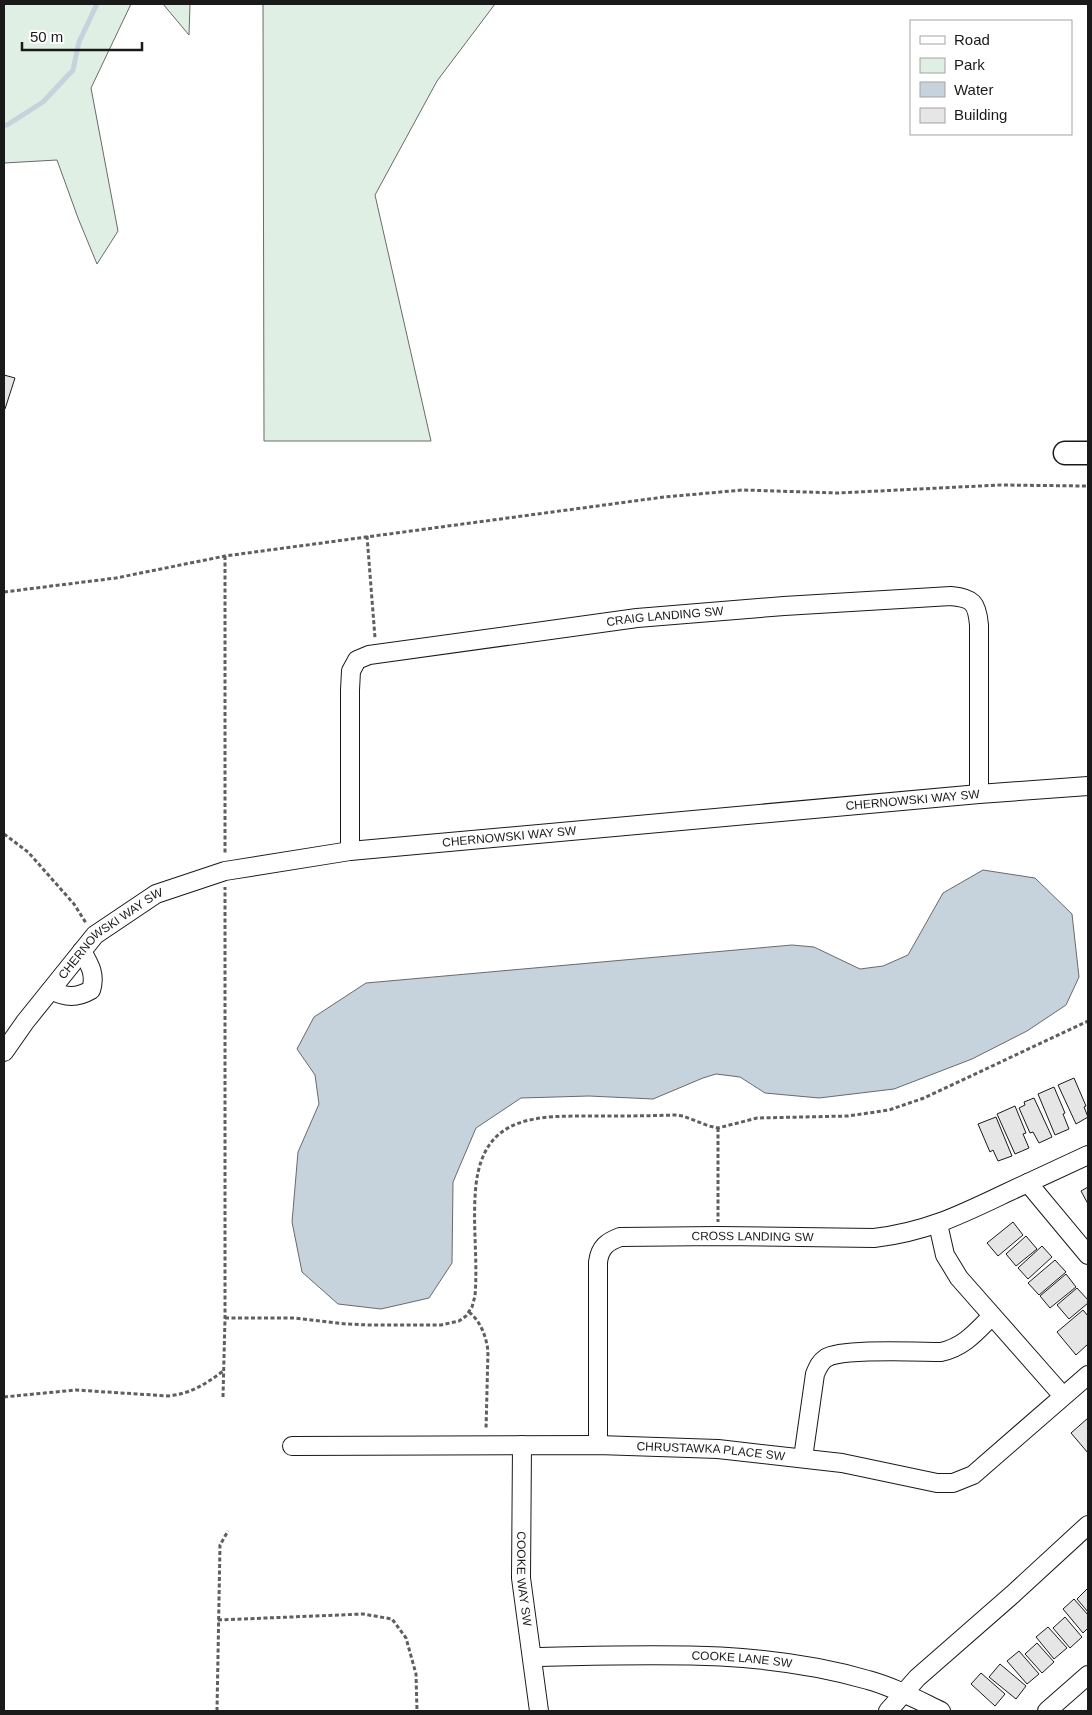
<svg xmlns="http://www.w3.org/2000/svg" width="1092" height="1715" viewBox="0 0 1092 1715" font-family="Helvetica,sans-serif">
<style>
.green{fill:#e0efe3;stroke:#6a6a6a}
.water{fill:#c6d2dc;stroke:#6a6a6a}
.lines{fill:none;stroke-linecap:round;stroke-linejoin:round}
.stream{stroke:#c6d2dc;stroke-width:5}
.building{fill:#e6e6e6;stroke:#1a1a1a}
.minor-casing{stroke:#1a1a1a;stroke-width:20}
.major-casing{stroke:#1a1a1a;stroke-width:25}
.path{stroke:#5f5f5f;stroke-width:3;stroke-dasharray:4 2.5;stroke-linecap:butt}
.minor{stroke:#fff;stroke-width:18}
.major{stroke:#fff;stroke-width:22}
.labels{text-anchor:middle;stroke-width:4;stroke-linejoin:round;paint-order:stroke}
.street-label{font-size:12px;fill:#1a1a1a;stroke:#fff}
</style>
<rect width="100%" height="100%" fill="#fff"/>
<path class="green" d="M4,4H131L91,88L118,231L97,264L78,218L57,160L4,163Z
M163,4H190L189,35Z
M263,4H495L437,81L375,195L431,441H264Z"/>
<path class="water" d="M983,870L1035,878L1072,914L1079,977L1066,1005L1027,1031L972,1059L894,1089L819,1098L765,1093L740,1077L716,1074L703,1078L653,1099L589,1096L521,1098L476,1128L453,1182L452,1263L429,1298L381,1309L338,1304L302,1272L292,1222L298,1152L319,1104L315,1075L297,1049L314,1017L366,983L792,945L814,947L860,969L883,966L908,955L943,893Z"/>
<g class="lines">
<path class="stream" d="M4,125H7L43,102L73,70L79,42L97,4"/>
</g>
<path class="building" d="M4,375L15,378L5,409H4Z
M1074,1078L1086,1106L1084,1107L1088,1117L1076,1124L1058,1085Z
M1054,1087L1065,1113L1063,1114L1069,1129L1055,1135L1038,1094Z
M1034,1098L1052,1137L1039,1143L1033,1132L1030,1133L1019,1108L1025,1105L1024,1102Z
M1015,1106L1026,1133L1023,1134L1029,1148L1015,1154L997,1114Z
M996,1117L1012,1156L998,1161L993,1150L990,1152L978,1124Z
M1088,1187V1204L1081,1191Z
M1013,1222L1023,1235L998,1256L987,1243Z
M1026,1236L1037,1249L1016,1266L1006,1254Z
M1042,1246L1052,1257L1028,1279L1018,1268Z
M1055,1260L1066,1272L1039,1295L1028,1283Z
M1066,1274L1076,1287L1050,1308L1040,1296Z
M1077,1288L1088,1300V1303L1069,1319L1057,1305Z
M1083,1310L1088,1316V1344L1076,1355L1057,1332Z
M1088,1418V1453L1071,1433Z
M1088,1588V1612L1077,1599Z
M1074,1599L1088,1615V1628L1083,1633L1063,1609Z
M1065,1617L1082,1637L1070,1648L1053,1628Z
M1048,1627L1067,1648L1054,1659L1036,1637Z
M1037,1643L1054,1662L1042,1673L1025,1654Z
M1019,1651L1039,1674L1027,1684L1007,1661Z
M1000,1664L1026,1686L1016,1699L989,1677Z
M981,1673L1005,1694L995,1706L971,1684Z"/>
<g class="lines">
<g class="minor-casing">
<g id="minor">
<path id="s1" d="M350,851V690L351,671L357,660L369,655L637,618L784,606L951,596C973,598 977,603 979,625V794"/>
<path d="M51,990C66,998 77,998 91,990C96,975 90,965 82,951"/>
<path id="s2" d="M4,1052L25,1022L95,935L156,894L225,871L350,851L979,794L1088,786"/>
<path d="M1028,1183L1088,1255"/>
<path d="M938,1224L945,1255L959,1278L1063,1396"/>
<path id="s3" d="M522,1445L521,1578L539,1711"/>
<path id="s4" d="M598,1445V1262C600,1247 607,1242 620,1237L718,1236L874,1238C925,1232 958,1216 1004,1194C1032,1181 1060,1168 1088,1155"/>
<path id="s5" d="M292,1446L598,1445L718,1449L842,1463L937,1483H953L973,1475L1088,1375"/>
<path d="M803,1458L815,1374C818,1367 820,1362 826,1358C842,1348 919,1352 941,1352C964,1347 976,1332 992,1316"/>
<path id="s6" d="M533,1657C645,1655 759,1648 868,1680C894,1687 918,1700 941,1711"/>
<path d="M888,1711L917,1678L1013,1594L1088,1525"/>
<path d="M1047,1711L1088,1675"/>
</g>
</g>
<g class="major-casing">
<path id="major" d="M1065,453H1088"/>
</g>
<path class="path" d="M367,536L375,638
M225,556V855
M4,592L116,578L225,556L664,497L743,490L838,493L1000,485L1086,486L1088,484
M4,834L28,852L74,904L86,923
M718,1128V1222
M469,1312C481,1322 486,1336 488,1351L486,1430
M225,1318H295L346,1324L370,1325H441L459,1321L466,1316L472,1307L475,1296C478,1259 472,1222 476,1185C484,1114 537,1116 594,1116C621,1116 648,1116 675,1115L683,1116L709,1126L718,1128L757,1118L848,1116L889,1110L924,1098L1088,1021
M4,1397L76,1390L168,1396C190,1394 206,1384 223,1371
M223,1397L225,1318V887
M218,1620L363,1614L392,1619L406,1638L416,1674L417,1711
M217,1711L220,1545L228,1531"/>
<use href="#minor" class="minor"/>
<use href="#major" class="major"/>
</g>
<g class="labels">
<g class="street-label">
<text dy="4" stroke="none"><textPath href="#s1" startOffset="504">CRAIG LANDING SW</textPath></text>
<text dy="4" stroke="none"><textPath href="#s2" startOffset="986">CHERNOWSKI WAY SW</textPath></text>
<text dy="4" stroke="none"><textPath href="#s2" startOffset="581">CHERNOWSKI WAY SW</textPath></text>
<text dy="4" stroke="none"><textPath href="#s2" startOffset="161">CHERNOWSKI WAY SW</textPath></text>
<text dy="4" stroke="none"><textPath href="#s4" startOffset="351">CROSS LANDING SW</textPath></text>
<text dy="4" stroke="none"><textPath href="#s5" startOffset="419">CHRUSTAWKA PLACE SW</textPath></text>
<text dy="4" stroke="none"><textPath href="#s3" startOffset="134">COOKE WAY SW</textPath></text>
<text dy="4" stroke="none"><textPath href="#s6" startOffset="209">COOKE LANE SW</textPath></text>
</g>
</g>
<rect width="1092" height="1715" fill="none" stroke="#1a1a1a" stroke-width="10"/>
<rect x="910" y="20" width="162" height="115" fill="#ffffff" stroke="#a3a3a3"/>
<rect x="920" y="36" width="25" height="8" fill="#ffffff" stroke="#a3a3a3"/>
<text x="954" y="45" font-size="15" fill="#1a1a1a">Road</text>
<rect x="920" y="58" width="25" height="15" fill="#e0efe3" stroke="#a3a3a3"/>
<text x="954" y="70" font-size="15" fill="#1a1a1a">Park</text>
<rect x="920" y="82" width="25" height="15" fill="#c6d2dc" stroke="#a3a3a3"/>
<text x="954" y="95" font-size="15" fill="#1a1a1a">Water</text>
<rect x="920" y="108" width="25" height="15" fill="#e6e6e6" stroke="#a3a3a3"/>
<text x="954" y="120" font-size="15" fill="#1a1a1a">Building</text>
<path d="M22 42v8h120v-8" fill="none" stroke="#1a1a1a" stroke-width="2.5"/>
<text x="30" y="42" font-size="15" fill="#1a1a1a" stroke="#ffffff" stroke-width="4" paint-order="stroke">50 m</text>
</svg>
